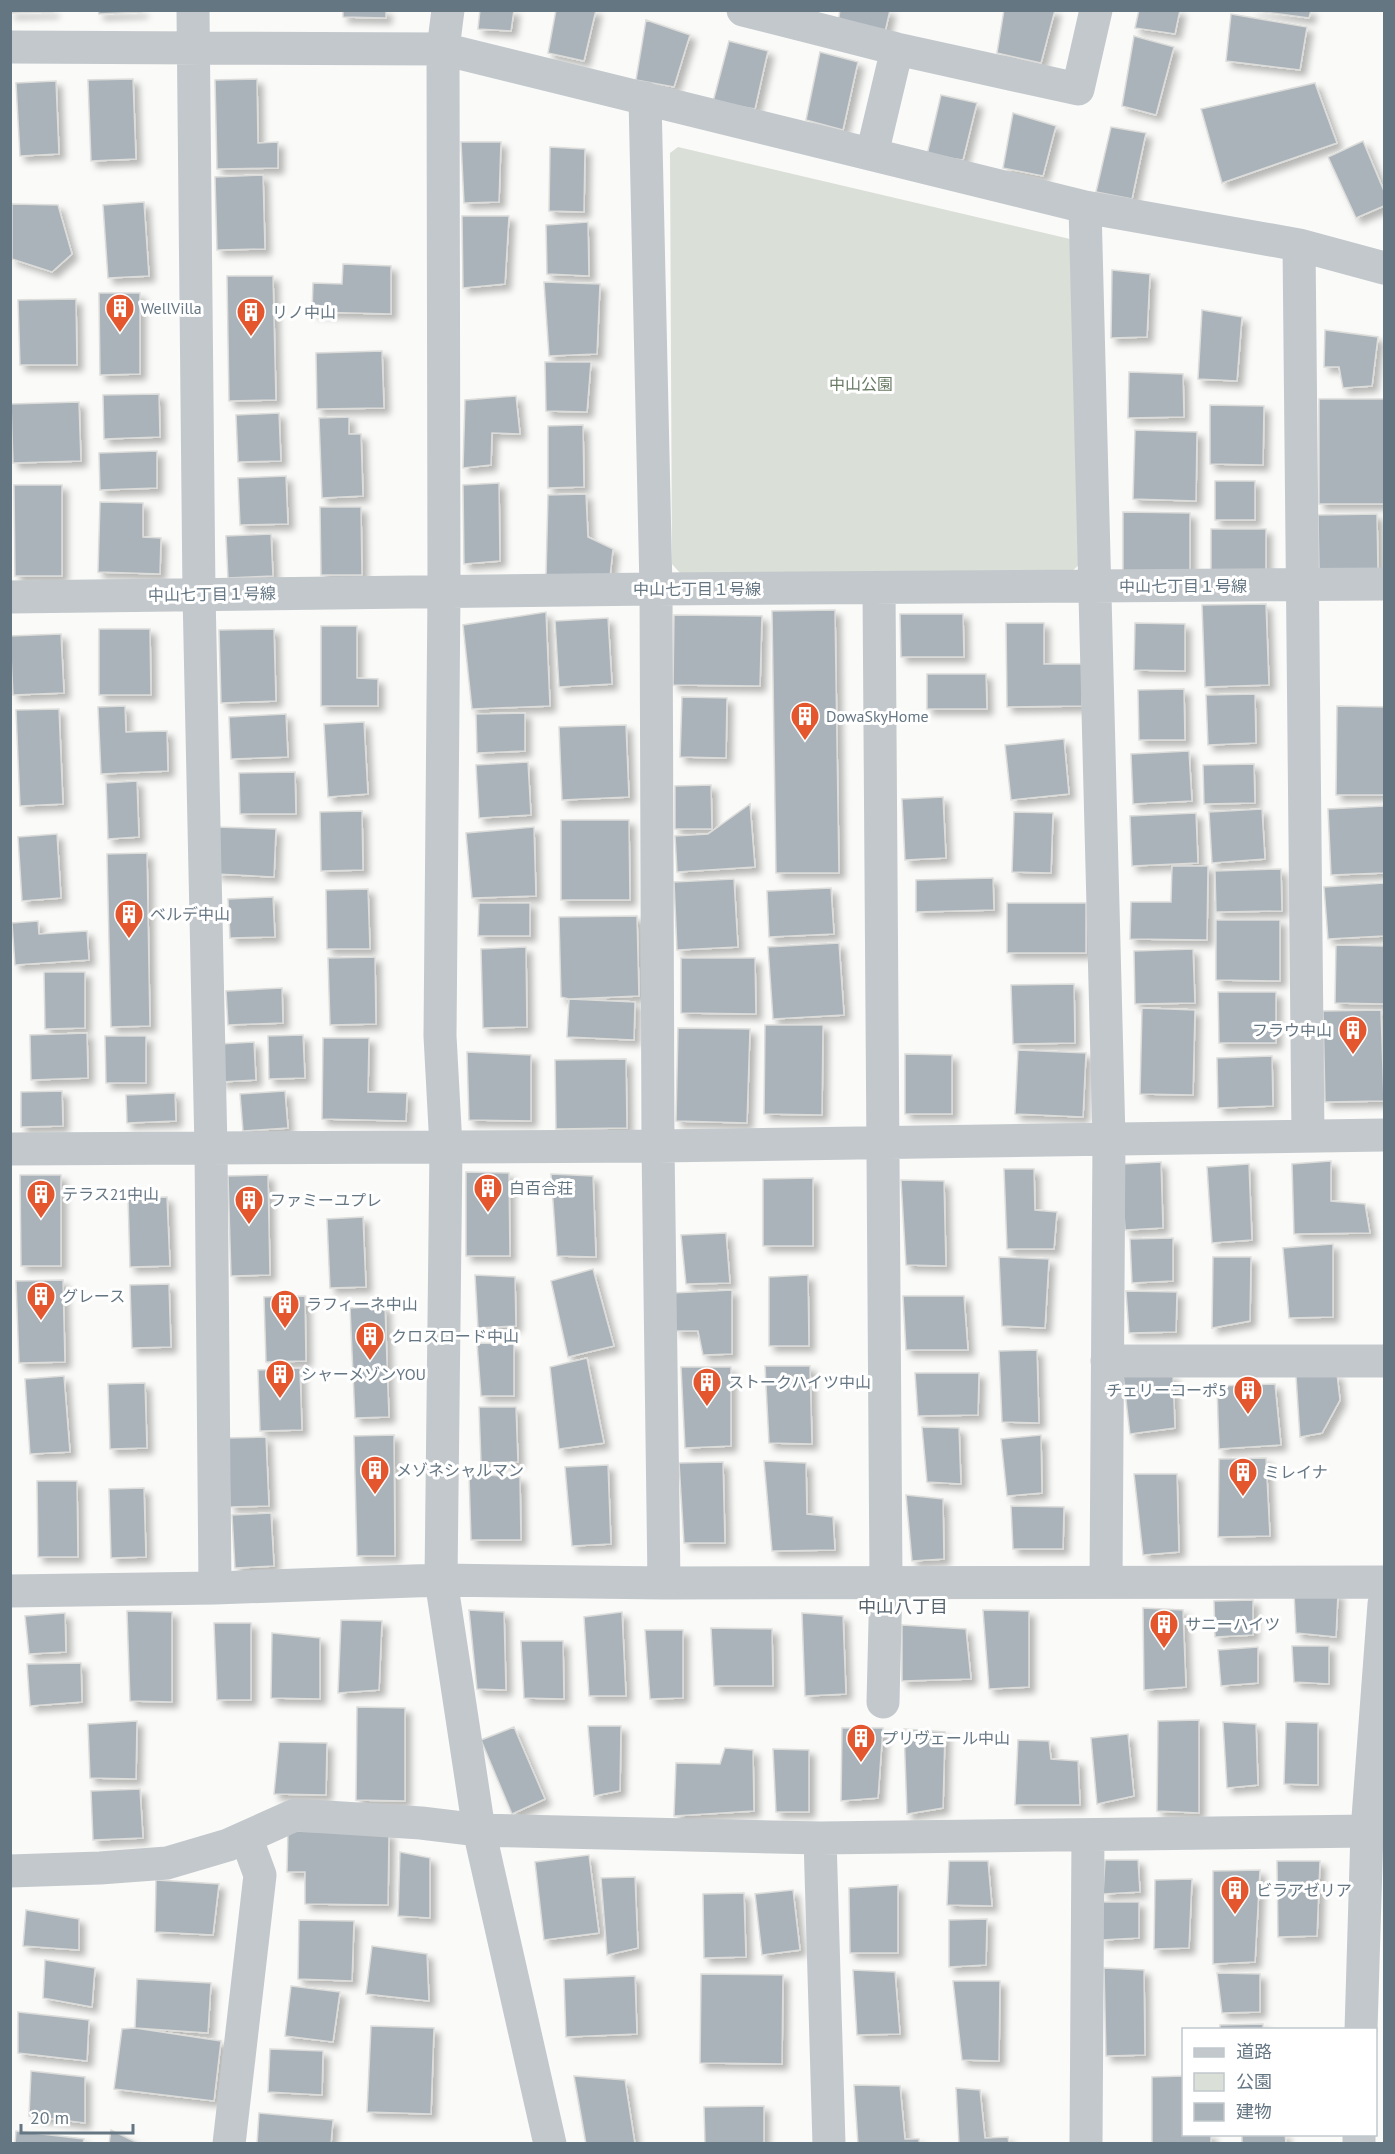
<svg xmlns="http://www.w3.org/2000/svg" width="1395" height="2154" viewBox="0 0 1395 2154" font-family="'PT Sans','Noto Sans JP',sans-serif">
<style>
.green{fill:#dadfd7}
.building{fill:#aab3b9;stroke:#dcdcda;stroke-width:1.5;filter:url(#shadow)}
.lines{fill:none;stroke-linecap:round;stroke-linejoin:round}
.minor{stroke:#c3c8cc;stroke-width:33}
.labels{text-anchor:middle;stroke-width:6;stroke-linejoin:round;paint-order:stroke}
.poi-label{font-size:16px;fill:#657683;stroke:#fff;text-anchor:start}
.park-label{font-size:16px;fill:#687a64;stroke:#fff}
.street-label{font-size:16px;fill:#657683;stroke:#fff}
.neighbourhood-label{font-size:18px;fill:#57646e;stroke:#fff}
</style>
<defs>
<filter id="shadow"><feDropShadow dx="5.5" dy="5.5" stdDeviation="3" flood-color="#0004"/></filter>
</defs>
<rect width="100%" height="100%" fill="#fafaf8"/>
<path class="green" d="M678,147L1070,239L1081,563L1070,573H680L672,564L670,153Z"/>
<path class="building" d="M10,10H53V12L10,13Z
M98,10H142V12L99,14Z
M343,10H386V18L343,17Z
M480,10H514L511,31L478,29Z
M556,10H596L584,61L548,53Z
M840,10H890L885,32L838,23Z
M1004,10H1055L1041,63L997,53Z
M1139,10H1180L1175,34L1135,28Z
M1251,10H1311L1309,18Z
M1231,14L1307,27L1300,70L1226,61Z
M646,20L690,35L674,87L636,80Z
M1134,36L1174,47L1156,115L1122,106Z
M729,41L768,51L755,109L713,102Z
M820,52L858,62L843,130L806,120Z
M133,79L136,159L91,161L88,80Z
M257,79L258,143L278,142V168L217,169L215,80Z
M56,81L59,154L20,156L16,83Z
M1315,83L1337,143L1222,183L1201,109Z
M941,95L977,103L963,160L927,155Z
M1013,113L1056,126L1043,176L1003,168Z
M1111,127L1146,133L1132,199L1096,192Z
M1363,141L1384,191V206L1356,218L1328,157Z
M461,142H501L499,202L464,203Z
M550,147L585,149L584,212L549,211Z
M263,175L265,249L217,250L215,177Z
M144,202L149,276L108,278L103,205Z
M12,204L58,205L72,254L52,272L12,259Z
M462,216H509L505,284L463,288Z
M588,222L589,276L547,274L546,225Z
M343,264L391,266V314L312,312L313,283L342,284Z
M1112,270L1150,274L1147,337L1111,338Z
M227,276H273L276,400L229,401Z
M544,282L600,284L597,354L549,356Z
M99,293H140V374L100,375Z
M76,299L77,365H20L18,300Z
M1202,310L1242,317L1237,381L1198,379Z
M1325,330L1378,337L1372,386L1343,388L1339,367H1324Z
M382,351L384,408L317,409L316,353Z
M545,362H591L587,412L546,411Z
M1129,372L1183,374L1184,417L1128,418Z
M159,394L160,437L104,439L103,395Z
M516,396L520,434L492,433L491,465L463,468L465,400Z
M1319,399H1384V504H1319Z
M79,402L81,461L13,463L11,404Z
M1210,405L1264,406L1263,465L1210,464Z
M279,413L281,461L238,462L236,415Z
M349,417V434H361L363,496L322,498L319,418Z
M583,425L584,487L548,488V426Z
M1135,430L1197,432L1196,501L1133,499Z
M157,451V488L100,490L99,453Z
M286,476L288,524L240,525L238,478Z
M1215,481H1255V520H1215Z
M499,483L500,561L464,564L463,485Z
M14,485H62V576H15Z
M586,494L588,537L613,549L610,577L546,576L548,495Z
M100,502L143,503V537L161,538L160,574L98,572Z
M320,507H361L362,575H321Z
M1123,512L1190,513V576L1123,575Z
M1377,514L1378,571L1319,572L1318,515Z
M1211,529H1266V571L1211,572Z
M271,534L273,576L228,578L226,536Z
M1266,604L1269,685L1205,687L1202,605Z
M835,610L839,873H776L772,611Z
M546,612L550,706L472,709L463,625Z
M900,614H963L964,657H901Z
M674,615L762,616L760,686L673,685Z
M608,618L612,684L559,687L555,621Z
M1006,623H1044V664H1082V706L1007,707Z
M1135,623L1185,624V671L1134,670Z
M321,626H357V678L378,679V706H321Z
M99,629H150L151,695H99Z
M274,629L276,701L221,703L219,630Z
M61,634L64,693L13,695L10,636Z
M927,674H986L987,709H927Z
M1184,689L1185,740H1139L1138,690Z
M1255,694L1256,743L1208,745L1206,695Z
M682,697L727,698L726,758L680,757Z
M125,706L126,732L167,731L168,771L101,774L98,707Z
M1337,706L1384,707V795H1336Z
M59,709L63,804L20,806L16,710Z
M525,713V751L477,753L476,714Z
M286,714L288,757L231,759L229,717Z
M364,722L368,794L328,797L324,724Z
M626,725L629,797L562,800L559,727Z
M1064,739L1069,794L1011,800L1005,745Z
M1189,751L1192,801L1133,804L1131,754Z
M528,762L531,815L479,818L476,765Z
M1254,764L1255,803L1204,804L1203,765Z
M295,772L296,814H240L239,773Z
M137,781L139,837L108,839L106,783Z
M711,785L712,829H675V786Z
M943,797L946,858L905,860L902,799Z
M750,804L755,867L677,872L675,836L708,834Z
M1384,806V873L1331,875L1328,809Z
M1262,809L1265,859L1212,863L1209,812Z
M362,811L363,870L321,871L320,812Z
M1014,812L1053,813L1051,873L1012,872Z
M1196,813L1198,863L1132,866L1130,816Z
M561,820H629L630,900H561Z
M217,827L276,829L274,877L216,874Z
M534,827L536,896L472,898L466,833Z
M57,834L61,898L22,901L18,837Z
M147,853L150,1026L111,1027L107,854Z
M1172,866H1208L1207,940L1130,939L1131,902H1171Z
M1281,869L1282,911L1216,912L1215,871Z
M993,878L994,910L916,912V880Z
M734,879L738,947L677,950L674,882Z
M1384,883V936L1328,939L1324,887Z
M831,888L834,934L769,937L767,891Z
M368,889L370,949H327L326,890Z
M273,897L275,937L230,938L228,899Z
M479,903H530V936H478Z
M1007,903H1086V953H1007Z
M637,916L639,996L569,999L561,997L559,917Z
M1216,920H1280V981L1216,980Z
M38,921L39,934L87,931L89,960L15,965L12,923Z
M839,943L844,1015L773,1019L768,947Z
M1336,945L1384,946V1004L1335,1003Z
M526,947L527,1027L483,1028L481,949Z
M1193,949L1195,1003L1135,1004L1134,951Z
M375,957L376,1024L330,1025L328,958Z
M681,958H755L756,1014L681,1013Z
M44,972H85V1028L45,1029Z
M1074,984L1075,1043L1013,1044L1011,985Z
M282,988L283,1023L228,1025L226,991Z
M1218,992H1276V1043H1219Z
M569,999L635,1002L634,1040L567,1037Z
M1142,1008L1195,1010L1193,1095L1140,1094Z
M1381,1010L1384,1101L1325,1102L1323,1011Z
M765,1025H823L822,1115L764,1114Z
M678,1028L750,1029L747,1123L676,1121Z
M87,1033L88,1078L31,1080L30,1035Z
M303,1035L305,1078L269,1079L268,1036Z
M105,1036H146V1083H106Z
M323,1038H369L368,1092L407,1093L406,1121L322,1119Z
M254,1042L256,1080L221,1082L219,1044Z
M1018,1050L1086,1053L1083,1117L1015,1114Z
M467,1052L531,1055V1121L469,1120Z
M905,1054L952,1055V1114H905Z
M1272,1056L1273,1106L1218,1108L1217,1058Z
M626,1059L627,1128L556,1129L555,1060Z
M62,1091L63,1126L21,1127V1092Z
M285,1091L288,1128L243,1131L240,1094Z
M175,1093L176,1121L127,1123L126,1095Z
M1331,1161V1201L1365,1204L1370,1233L1294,1234L1292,1164Z
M1161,1162L1163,1228L1125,1230L1121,1164Z
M1249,1164L1252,1240L1212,1243L1207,1167Z
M1004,1169H1034L1035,1210L1057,1212L1054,1249H1007Z
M466,1172L509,1173L510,1256H466Z
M551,1174L593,1176L596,1257L557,1256Z
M20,1175H61V1266H21Z
M268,1175L270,1275L231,1276L228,1176Z
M813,1178V1246H763V1179Z
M901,1180L944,1181L946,1266L906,1265Z
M167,1197L170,1266L130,1267L128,1198Z
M363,1217L366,1287L330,1288L327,1219Z
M726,1233L730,1283L686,1284L681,1235Z
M1173,1238V1281L1132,1283L1130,1239Z
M1333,1244V1317L1289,1318L1283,1248Z
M999,1257L1049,1259L1045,1328L1002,1326Z
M1213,1257H1251L1250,1321L1212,1328Z
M593,1269L614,1346L568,1357L551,1281Z
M475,1275L515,1277L516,1326L478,1328Z
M808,1275L809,1346H769V1277Z
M63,1280L65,1362L19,1363L16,1281Z
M169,1284L171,1347L132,1348L130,1285Z
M732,1290V1354L703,1355L698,1331H676L672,1293Z
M1126,1291L1177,1292L1176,1332L1129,1333Z
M305,1296L306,1361L266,1362L264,1297Z
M903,1296H964L968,1350H906Z
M385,1306L389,1417L355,1418L350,1308Z
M477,1343L514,1344V1396H481Z
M1037,1350L1039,1423L1002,1422L999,1351Z
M587,1358L604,1443L559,1449L550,1367Z
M765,1366H810L812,1444L769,1443Z
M681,1367H731V1446L685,1448Z
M300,1368L302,1430L260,1431L258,1370Z
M915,1373H979L978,1415L918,1416Z
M1337,1374L1340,1400L1322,1433L1300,1437L1296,1376Z
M1123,1375H1173L1175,1428L1130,1434Z
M64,1376L70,1452L30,1454L25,1379Z
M145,1383L147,1448L110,1449L108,1384Z
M1275,1384L1281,1445L1219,1449L1217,1386Z
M479,1407H516L518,1462L481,1463Z
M922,1427L959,1428L961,1484L927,1482Z
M394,1435L395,1556H357L354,1436Z
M1041,1435L1042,1493L1007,1496L1001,1439Z
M266,1437L269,1506L230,1507L228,1438Z
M1266,1458L1270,1536L1218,1537L1219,1459Z
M764,1461L806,1463L807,1514L833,1517L835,1550L772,1551Z
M723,1462L725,1543H684L679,1463Z
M608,1465L611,1544L572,1546L565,1467Z
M469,1474L520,1477L521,1540H471Z
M1134,1474H1177L1179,1552L1143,1555Z
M37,1481H77L78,1557H38Z
M144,1488L146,1557L111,1558L109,1489Z
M906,1495L943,1499L944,1559L912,1561Z
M1011,1506L1064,1507L1063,1549H1013Z
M271,1513L274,1566L235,1568L232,1515Z
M1294,1593H1338L1336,1637L1296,1633Z
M1253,1600V1635L1215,1637L1214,1601Z
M1143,1608L1183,1610L1186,1687L1144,1690Z
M469,1610L504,1612L506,1690L477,1689Z
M983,1610L1029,1611V1687L989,1689Z
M127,1611L172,1612V1702L130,1701Z
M622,1612L626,1696H589L584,1617Z
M65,1613L66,1652L29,1654L25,1616Z
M802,1613L843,1616L846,1694L805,1696Z
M341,1620L382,1621L379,1690L338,1693Z
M214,1623H251V1700H217Z
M902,1625L966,1629L971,1679L902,1681Z
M711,1628L772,1629L773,1686H714Z
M645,1630H683V1698L650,1699Z
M272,1633L320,1638V1699L271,1698Z
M521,1641H563L564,1699L524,1698Z
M1292,1646H1329V1684L1294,1682Z
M1258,1647V1683L1221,1686L1218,1650Z
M81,1663L82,1702L30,1706L27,1664Z
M357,1707L405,1708V1801L356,1800Z
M1199,1720V1813L1157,1811L1158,1721Z
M137,1721L136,1779L90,1778L88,1724Z
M1223,1722L1256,1724L1258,1785L1227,1788Z
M1286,1722L1318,1723V1785L1284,1784Z
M588,1726H621L620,1791L594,1796Z
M514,1727L545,1799L512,1814L481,1740Z
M842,1728H883L878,1798L841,1801Z
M904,1729L945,1732L943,1808L907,1814Z
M1128,1734L1134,1796L1097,1804L1091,1738Z
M1018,1740L1049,1741L1051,1759L1078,1761L1080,1805H1015Z
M279,1742L327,1743L326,1795L274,1794Z
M725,1748L753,1750L754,1811L674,1816L676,1763L720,1764Z
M773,1749L809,1750V1812H776Z
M140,1789L143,1838L93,1840L91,1791Z
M288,1831L389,1833L388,1905L305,1904V1872H287Z
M400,1852L430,1858V1918L398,1916Z
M589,1855L599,1933L544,1940L535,1862Z
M1105,1860H1138L1140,1892L1103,1894Z
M949,1861H988L992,1906L947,1905Z
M1277,1861H1320L1317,1936L1278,1937Z
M1260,1870L1255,1962L1213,1964V1871Z
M635,1877L638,1948L607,1955L601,1878Z
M1192,1879L1189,1948L1154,1949L1155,1880Z
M156,1880L219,1884L213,1935L155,1932Z
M898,1885V1953H850L849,1888Z
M793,1890L800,1950L762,1955L755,1894Z
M744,1893L746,1957L704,1958L703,1894Z
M1103,1902H1139V1938L1101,1940Z
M26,1910L79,1919V1950L23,1946Z
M987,1919L986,1965L949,1967V1920Z
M299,1920L354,1921L352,1981L298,1979Z
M372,1946L427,1954L429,2001L366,1994Z
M45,1960L95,1968L92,2007L43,1998Z
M1104,1968L1144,1970L1145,2055L1106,2056Z
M853,1970L895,1972L900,2034L857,2035Z
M1217,1973L1260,1974V2012L1222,2013Z
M701,1974L783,1975L782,2064L700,2063Z
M635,1976L637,2034L566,2037L564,1979Z
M137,1979L211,1983L208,2033L135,2028Z
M953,1981H1000L999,2061L962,2060Z
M291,1986L340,1992L333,2042L285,2036Z
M18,2012L89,2020L87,2061L18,2053Z
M1263,2024V2030H1220V2025Z
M371,2026L434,2028L431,2114L367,2112Z
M135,2028L221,2041L214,2101L114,2089L122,2029Z
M270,2049L323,2051L322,2095L268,2092Z
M31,2071L85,2077V2123L29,2116Z
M574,2076L625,2080L635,2144H586Z
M1184,2076V2134H1211V2144H1152V2077Z
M854,2085L900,2086L905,2139H919V2144H858Z
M956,2088L980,2090L985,2138L1008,2137L1009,2144H959Z
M764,2106V2144H705L704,2107Z
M259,2113L333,2120L331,2144H257Z
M111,2130L140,2144H109Z
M16,2131L84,2139L83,2144H15Z
M1242,2134H1285L1286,2144H1242Z"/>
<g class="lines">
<path class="minor" d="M193,10L199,594L211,1149L215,1588
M448,10L443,49L444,592L440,1036L446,1147L441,1580L479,1830L550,2144
M743,10L897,49L1078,89L1096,10
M10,47L443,49L1085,207L1299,245L1384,268
M645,98L656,589L658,1146L664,1583
M872,154L897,49
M1085,207L1109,1139L1106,1582
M1299,245L1308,1136
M879,588L886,1582L883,1702
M10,597L656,589L1384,584
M10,1149L658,1146L1384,1135
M1107,1361H1384
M10,1591L215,1588L441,1580L664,1583L1384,1582
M820,1838L829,2144
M10,1871L100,1868L167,1863L228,1845L295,1815L421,1823L479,1830L820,1838L1367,1831
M1361,2030L1367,1831L1384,1604
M229,2144L260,1875L246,1837
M1086,2144L1088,1835
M1359,2144V2134"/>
</g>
<defs>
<g id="building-pin" transform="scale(1.5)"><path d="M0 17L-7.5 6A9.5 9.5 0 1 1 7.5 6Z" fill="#e4572e" stroke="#fff"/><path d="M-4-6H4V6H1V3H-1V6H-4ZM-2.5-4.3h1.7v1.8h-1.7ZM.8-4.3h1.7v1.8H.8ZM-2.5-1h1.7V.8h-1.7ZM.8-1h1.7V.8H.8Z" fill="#fff"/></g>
</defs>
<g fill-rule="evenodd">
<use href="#building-pin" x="120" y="308"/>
<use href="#building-pin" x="251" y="312"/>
<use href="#building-pin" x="805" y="716"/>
<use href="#building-pin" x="129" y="914"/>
<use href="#building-pin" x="1353" y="1030"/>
<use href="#building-pin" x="488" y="1188"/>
<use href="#building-pin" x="41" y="1194"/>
<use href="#building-pin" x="249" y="1200"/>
<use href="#building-pin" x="41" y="1296"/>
<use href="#building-pin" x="285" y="1304"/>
<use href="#building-pin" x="370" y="1336"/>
<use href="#building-pin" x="280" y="1374"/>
<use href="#building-pin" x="707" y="1382"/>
<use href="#building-pin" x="1248" y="1390"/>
<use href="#building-pin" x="375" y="1470"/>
<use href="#building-pin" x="1243" y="1472"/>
<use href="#building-pin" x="1164" y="1624"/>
<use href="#building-pin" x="861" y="1738"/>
<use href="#building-pin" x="1235" y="1890"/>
</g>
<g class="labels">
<g class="poi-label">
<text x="141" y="314">WellVilla</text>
<text x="272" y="318">リノ中山</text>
<text x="826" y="722">DowaSkyHome</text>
<text x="150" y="920">ベルデ中山</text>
<text x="1332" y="1036" text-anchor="end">フラウ中山</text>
<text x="509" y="1194">白百合荘</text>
<text x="62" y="1200">テラス21中山</text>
<text x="270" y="1206">ファミーユプレ</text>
<text x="62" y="1302">グレース</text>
<text x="306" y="1310">ラフィーネ中山</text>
<text x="391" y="1342">クロスロード中山</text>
<text x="301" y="1380">シャーメゾンYOU</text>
<text x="728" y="1388">ストークハイツ中山</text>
<text x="1227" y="1396" text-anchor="end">チェリーコーポ5</text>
<text x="396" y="1476">メゾネシャルマン</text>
<text x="1264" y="1478">ミレイナ</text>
<text x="1185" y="1630">サニーハイツ</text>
<text x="882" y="1744">プリヴェール中山</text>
<text x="1256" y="1896">ビラアゼリア</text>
</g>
<g class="park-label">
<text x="861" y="390">中山公園</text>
</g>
<g class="street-label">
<text x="1183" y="592">中山七丁目１号線</text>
<text x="697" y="595">中山七丁目１号線</text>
<text transform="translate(212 594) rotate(-1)" y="6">中山七丁目１号線</text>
</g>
<g class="neighbourhood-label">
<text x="903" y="1613">中山八丁目</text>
</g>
</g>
<rect width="1395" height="2154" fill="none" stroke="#657683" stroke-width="24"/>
<rect x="1182" y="2028" width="195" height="108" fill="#ffffff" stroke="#c1c8cd" stroke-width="1.5"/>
<rect x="1194" y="2048" width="30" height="9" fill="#c3c8cc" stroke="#c1c8cd" stroke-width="1.5"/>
<text x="1236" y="2058" font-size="18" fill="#657683">道路</text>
<rect x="1194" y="2073" width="30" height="18" fill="#dadfd7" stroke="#c1c8cd" stroke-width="1.5"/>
<text x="1236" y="2088" font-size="18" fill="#657683">公園</text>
<rect x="1194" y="2103" width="30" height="18" fill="#aab3b9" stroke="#c1c8cd" stroke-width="1.5"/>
<text x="1236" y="2118" font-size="18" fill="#657683">建物</text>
<path d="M21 2124v9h112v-9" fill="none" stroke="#657683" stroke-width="3"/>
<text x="30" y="2124" font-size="18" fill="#657683" stroke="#ffffff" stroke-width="4.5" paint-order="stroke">20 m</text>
</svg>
